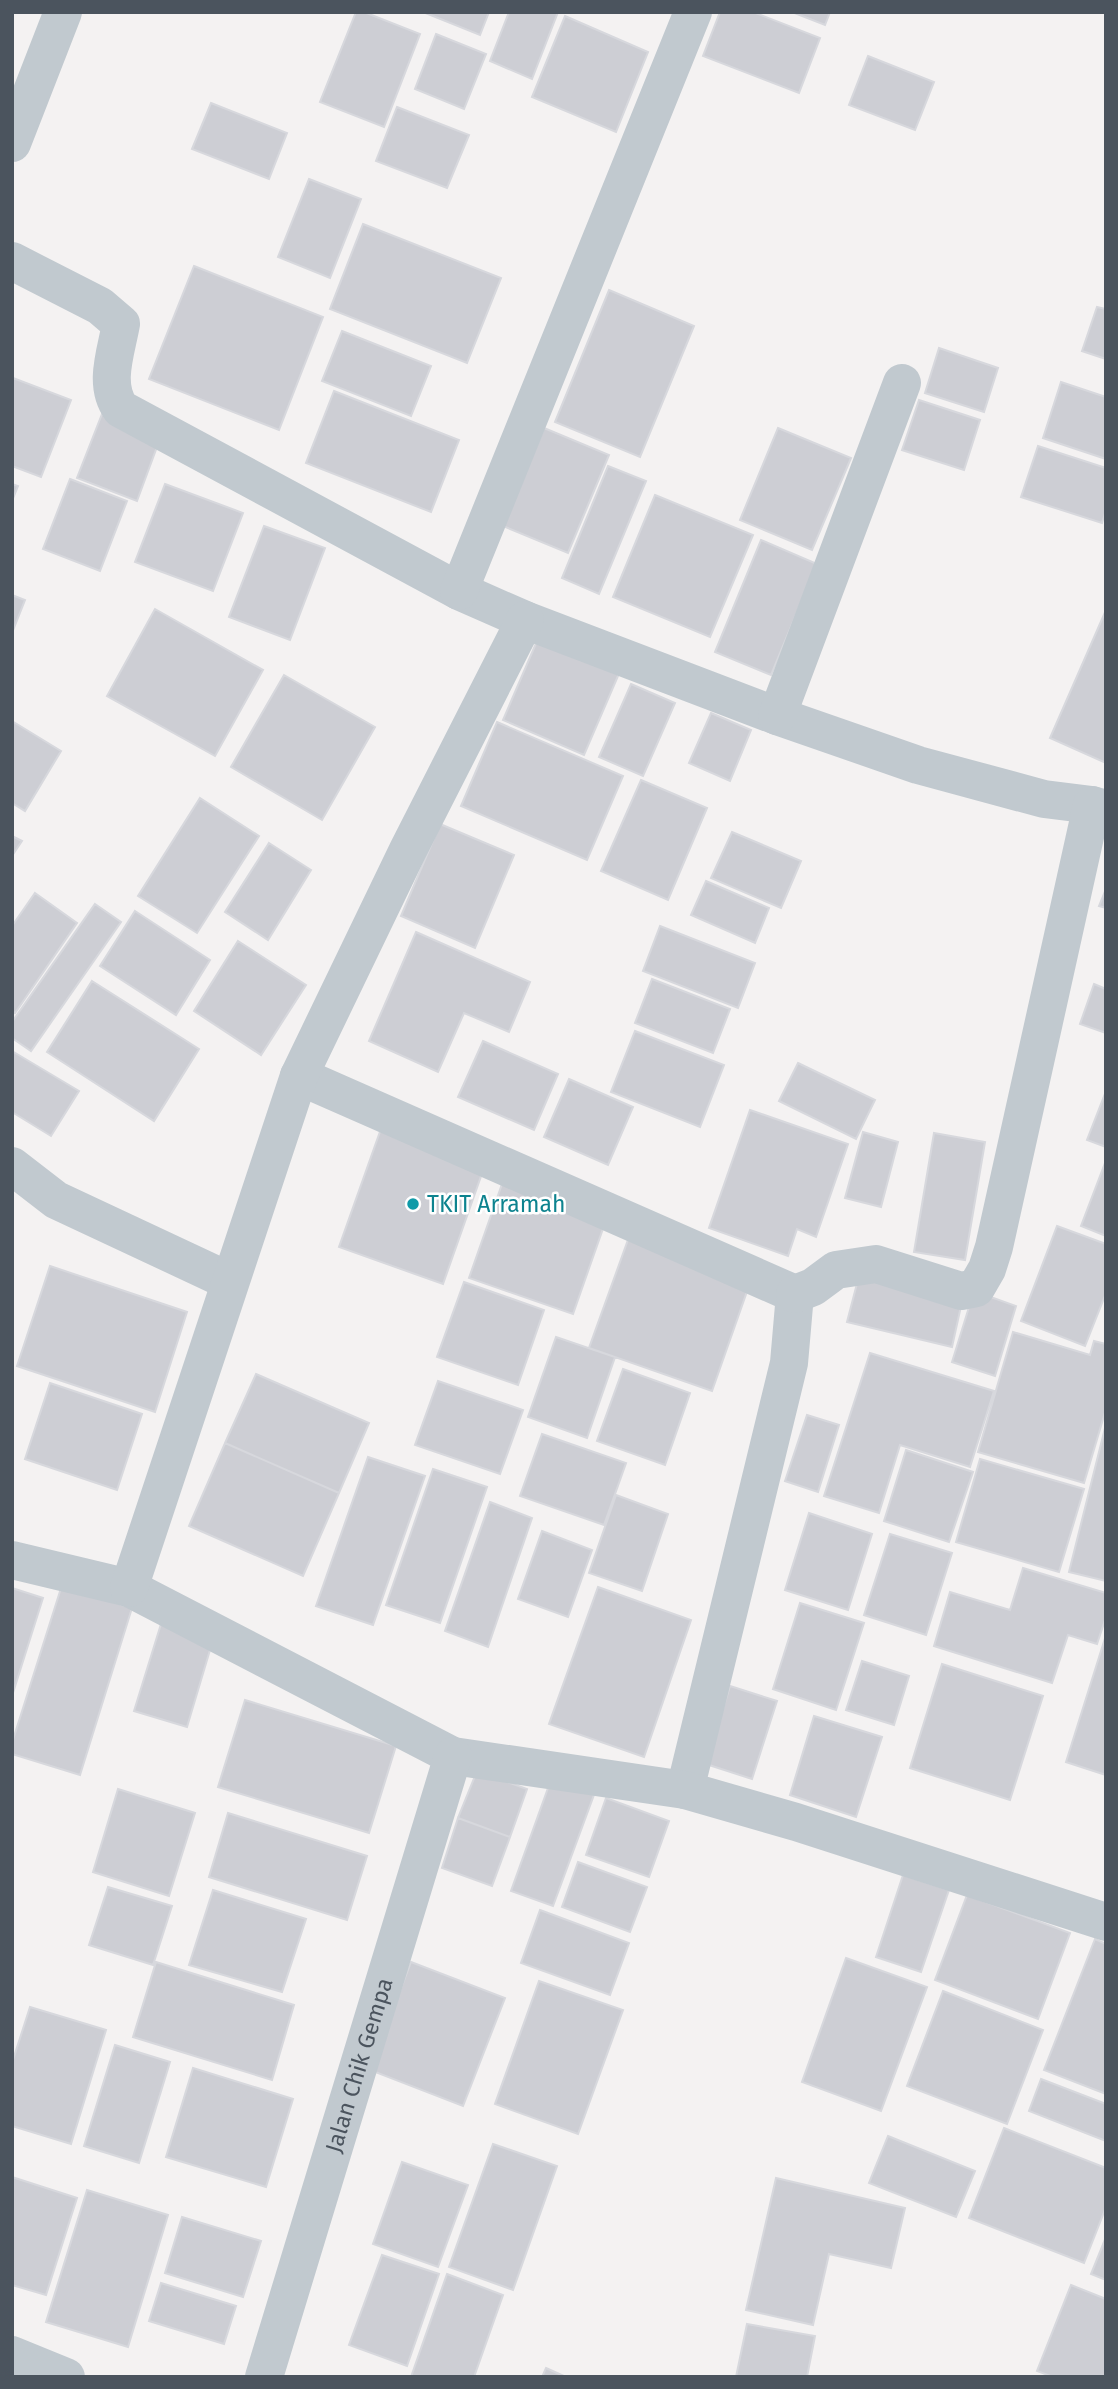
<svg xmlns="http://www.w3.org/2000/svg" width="1118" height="2389" viewBox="0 0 1118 2389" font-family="'Fira Sans',sans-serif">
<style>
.building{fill:#cdced4;stroke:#d7d8dd;stroke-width:2}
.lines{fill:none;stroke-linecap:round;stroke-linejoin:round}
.street{stroke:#c1c9cf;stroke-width:38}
.culture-dot{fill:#0f9aa8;stroke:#fff;stroke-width:2.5}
.labels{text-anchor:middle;stroke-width:5;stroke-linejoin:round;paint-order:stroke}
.culture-label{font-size:23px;fill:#0d838f;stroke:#fff;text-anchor:start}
.street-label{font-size:23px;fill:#4b545e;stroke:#fff}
</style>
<rect width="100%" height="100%" fill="#f4f2f2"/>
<path class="building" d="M356,12H364L420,34L384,127L320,102Z
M423,12H489L480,35Z
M509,12H558L532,79L490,61Z
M720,12H753L820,38L799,93L703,56Z
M792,12H830L825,25Z
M565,16L648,52L616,132L532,97Z
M436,34L486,54L464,109L415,89Z
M868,56L934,82L915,130L849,105Z
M211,103L287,133L269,179L192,149Z
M397,107L469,135L447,188L376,161Z
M309,179L361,199L330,278L278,257Z
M363,224L501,278L467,363L330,309Z
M194,266L323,317L279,430L149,379Z
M609,290L694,326L640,457L555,422Z
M1097,307L1106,309V359L1082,351Z
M342,331L431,366L411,416L322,381Z
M939,348L998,368L984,412L925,393Z
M13,378L71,400L41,477L12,466Z
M1061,382L1106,397V459L1043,438Z
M334,391L459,440L431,512L306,463Z
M919,400L980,420L964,470L902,450Z
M102,414L161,436L137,501L77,478Z
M544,428L609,455L568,553L503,526Z
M778,428L851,458L812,550L740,520Z
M1038,446L1106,468V510L1102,523L1021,497Z
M608,466L646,481L599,594L562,578Z
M70,479L127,501L100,571L43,549Z
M12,484L18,486L12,501Z
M165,484L243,513L213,591L135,562Z
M655,495L753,535L710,637L613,597Z
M264,526L325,548L290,640L229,617Z
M761,540L817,564L771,675L715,652Z
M12,595L25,600L12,633Z
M155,609L263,670L215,756L107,696Z
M1106,610V763L1050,738Z
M540,634L621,669L584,755L503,720Z
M284,675L375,727L322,820L231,767Z
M631,684L675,703L643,776L599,757Z
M711,713L751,730L730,781L689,763Z
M12,721L61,751L25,811L12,803Z
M497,722L623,776L587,860L461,806Z
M641,780L707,808L668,900L601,871Z
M200,798L259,836L197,933L138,896Z
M440,824L514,855L475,948L401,916Z
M732,832L801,861L781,908L711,878Z
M12,836L22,841L12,856Z
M269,843L311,870L268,940L225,912Z
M706,881L769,908L755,943L691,915Z
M1106,889V908L1099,906Z
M35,893L77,923L15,1013L12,1011V926Z
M95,904L121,922L31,1051L12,1038V1022Z
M135,911L210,960L176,1015L100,966Z
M660,926L755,963L738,1008L643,971Z
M416,932L530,982L509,1032L464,1013L438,1072L369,1041Z
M238,941L306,985L261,1055L194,1011Z
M652,979L730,1009L713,1053L635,1023Z
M92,981L199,1049L154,1121L47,1052Z
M1094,984L1106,989V1033L1080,1024Z
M635,1031L724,1065L700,1127L611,1092Z
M483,1041L558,1074L534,1130L458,1097Z
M12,1051L79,1091L51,1136L12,1112Z
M798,1063L875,1100L856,1139L779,1101Z
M569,1079L633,1107L608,1165L544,1137Z
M1106,1091V1147L1087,1140Z
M750,1110L848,1144L816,1237L797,1229L788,1256L709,1228Z
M382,1126L486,1162L443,1284L339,1247Z
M863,1132L898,1142L881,1207L845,1198Z
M934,1133L985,1142L965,1260L914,1252Z
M1105,1163H1106V1236L1081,1226Z
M502,1184L606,1220L573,1314L469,1278Z
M1057,1226L1106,1244V1293L1085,1346L1021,1321Z
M629,1237L751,1280L712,1391L589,1348Z
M50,1266L187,1312L155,1412L17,1366Z
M860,1272L963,1297L952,1347L847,1322Z
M464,1282L544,1310L518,1385L437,1357Z
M974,1291L1016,1306L995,1376L952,1362Z
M1013,1332L1090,1355L1094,1341L1106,1344V1409L1084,1483L978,1452Z
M556,1337L615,1357L587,1438L528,1417Z
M870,1353L994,1391L970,1467L900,1445L879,1513L824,1496Z
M623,1369L690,1393L665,1465L597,1441Z
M256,1374L369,1423L339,1493L225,1443Z
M438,1381L523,1410L500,1474L415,1445Z
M50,1383L142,1414L117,1490L25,1459Z
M807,1415L839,1425L818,1492L785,1481Z
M1106,1424V1581L1069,1572Z
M542,1434L626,1463L604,1525L520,1496Z
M225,1443L339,1493L303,1576L189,1526Z
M906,1450L973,1472L949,1542L884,1521Z
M368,1457L425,1476L373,1625L316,1606Z
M980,1459L1084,1489L1059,1572L956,1542Z
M433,1469L487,1487L440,1623L386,1605Z
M616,1495L668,1514L642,1591L589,1573Z
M490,1502L532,1518L488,1647L445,1631Z
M809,1513L872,1534L848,1610L785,1590Z
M542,1531L592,1550L568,1617L518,1599Z
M890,1534L952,1553L926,1635L864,1615Z
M1023,1568L1106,1593V1617L1097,1644L1068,1635L1052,1683L934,1646L950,1592L1010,1610Z
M62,1585L132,1608L80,1775L12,1754V1743Z
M598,1587L691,1620L644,1757L549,1724Z
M12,1588L43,1598L12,1696Z
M800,1603L864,1623L836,1710L773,1689Z
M161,1624L213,1640L187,1727L134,1711Z
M1106,1635V1775L1066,1762Z
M862,1661L909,1676L894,1725L846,1710Z
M942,1664L1043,1696L1010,1800L910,1768Z
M730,1686L777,1701L752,1779L706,1764Z
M245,1700L396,1746L369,1833L218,1787Z
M814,1716L882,1737L856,1817L790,1795Z
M477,1771L527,1789L510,1837L458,1818Z
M552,1777L595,1792L553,1906L511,1891Z
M118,1789L195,1813L169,1896L93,1872Z
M606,1798L669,1821L649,1877L586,1855Z
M228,1813L367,1856L347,1920L209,1877Z
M458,1818L510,1837L492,1886L442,1868Z
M578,1862L647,1887L630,1932L562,1907Z
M903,1875L949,1890L921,1972L876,1957Z
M108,1887L172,1906L153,1965L89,1945Z
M213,1890L306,1919L282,1992L189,1965Z
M967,1895L1070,1933L1038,2019L935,1980Z
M540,1910L629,1943L610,1995L521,1963Z
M1095,1939L1106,1944V2094L1044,2070Z
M846,1958L927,1987L881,2111L802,2082Z
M156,1962L294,2005L272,2080L133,2037Z
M411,1962L505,1998L463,2106L370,2070Z
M539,1981L623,2010L578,2134L495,2104Z
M943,1991L1043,2030L1007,2124L907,2086Z
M30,2007L106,2030L71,2144L12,2126V2063Z
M115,2045L170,2062L139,2163L84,2146Z
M193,2068L293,2099L266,2187L166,2157Z
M1041,2079L1106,2104V2141L1029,2111Z
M1004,2128L1106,2168V2207L1084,2263L969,2218Z
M888,2136L975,2171L956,2217L869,2183Z
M493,2144L557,2166L513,2290L449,2267Z
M402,2162L468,2185L438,2267L373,2244Z
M12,2177L77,2198L46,2295L12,2285Z
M776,2178L905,2208L891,2268L829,2254L813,2325L746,2310Z
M87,2190L168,2215L128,2347L46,2322Z
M182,2217L261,2241L243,2297L165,2273Z
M1106,2237V2280L1091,2274Z
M382,2255L439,2274L407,2366L349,2345Z
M447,2274L503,2295L474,2377H411Z
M161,2283L236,2306L224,2344L149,2321Z
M1071,2285L1106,2299V2377H1053L1037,2371Z
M747,2324L815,2336L807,2377H736Z
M546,2368L566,2377H542Z"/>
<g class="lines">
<g class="street">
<path d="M12,143L63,12"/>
<path d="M12,261L100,306L121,324C116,352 103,385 121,409L459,591L525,620L777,716L918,765L1044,799L1092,805L1106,809"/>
<path d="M459,591L693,12"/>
<path d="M777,716L902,383"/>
<path d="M299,1076L795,1294L789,1363L685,1790"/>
<path d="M12,1166L56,1200L229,1281"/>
<path d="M795,1294L813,1287L836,1270L876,1264L961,1291L976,1288L987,1269L994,1247L1092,805"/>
<path d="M12,1560L129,1588L453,1756L685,1790L796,1822L1106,1922"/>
<path d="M129,1588L299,1076L408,850L525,620"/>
<path d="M12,2355L66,2377"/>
<path id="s1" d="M264,2377L453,1756"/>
</g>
</g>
<circle class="culture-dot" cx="413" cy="1204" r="7"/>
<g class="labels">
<g class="culture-label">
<text x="427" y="1212">TKIT Arramah</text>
</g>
<g class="street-label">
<text dy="8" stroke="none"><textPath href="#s1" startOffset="326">Jalan Chik Gempa</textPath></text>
</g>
</g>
<rect width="1118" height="2389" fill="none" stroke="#4b545e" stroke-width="28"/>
</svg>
